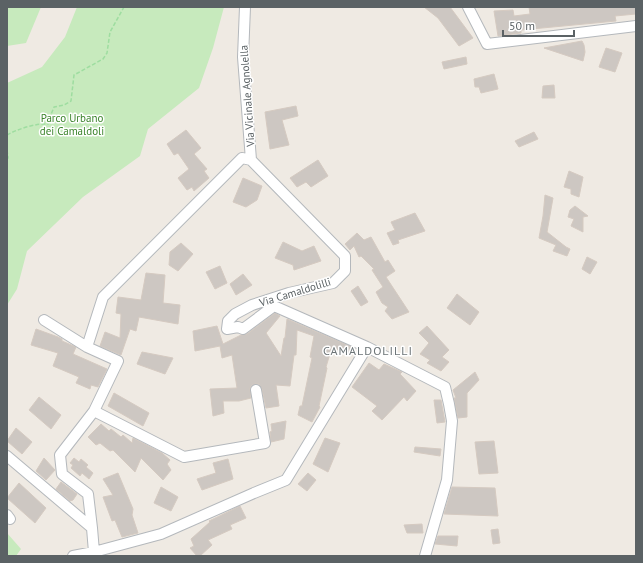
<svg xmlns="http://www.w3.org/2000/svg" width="643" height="563" viewBox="0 0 643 563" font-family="'PT Sans',sans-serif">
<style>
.green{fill:#c7eabd}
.building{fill:#cdc7c2;stroke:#d5cac1}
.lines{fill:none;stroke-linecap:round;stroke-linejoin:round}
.minor-casing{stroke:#b4b8bc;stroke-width:12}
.path{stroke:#9edda0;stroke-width:1.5;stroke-dasharray:4 2;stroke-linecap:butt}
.minor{stroke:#fff;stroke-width:10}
.labels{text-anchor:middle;stroke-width:3;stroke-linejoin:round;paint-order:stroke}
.street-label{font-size:11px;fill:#5b6265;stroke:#fff}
.park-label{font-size:11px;fill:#3b842b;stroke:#fff}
.neighbourhood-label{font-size:12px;letter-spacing:1px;fill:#6c7477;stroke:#fff}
</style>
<rect width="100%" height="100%" fill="#efeae3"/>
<path class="green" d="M7,7H41L26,43L7,46Z
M77,7H224L213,48L199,88L148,129L140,156L83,197L27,251L17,289L7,305V83L42,67L65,37Z
M7,533L21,549L16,556H7Z"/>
<path class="building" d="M424,7H450L473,38L459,46L438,18Z
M529,7H636V14L615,16L616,21L521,30V33L498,36L494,11L513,10L514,16L530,14Z
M582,41L584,45L585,52L583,61L544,48Z
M606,48L622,53L615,72L599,67Z
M466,57L467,64L444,69L442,62Z
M494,74L498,89L481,93L479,87H475L474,79Z
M554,85L555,98H542L543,86Z
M296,106L298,116L282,120L289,145L270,149L265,112Z
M186,130L201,148L194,154L207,169L204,171L209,178L194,191L192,187L187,190L178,178L189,169L178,153L174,155L167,144Z
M534,132L538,139L519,147L515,141Z
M318,160L328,176L311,187L306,182L297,187L290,178Z
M569,171L583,177L579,197L571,194V189L564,187Z
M243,178L262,186L257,200L246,207L233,202Z
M545,195L553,198L547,232L566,247L570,249L567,256L553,251L556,245L539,238L543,216Z
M575,206L588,216L583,217V232L571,226L574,219L568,217L570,210Z
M415,213L425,231L398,240L399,243L393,245L387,233L395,230L391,222Z
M357,233L364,240L371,237L385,262L388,260L395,271L386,277L409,312L392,319L385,311L388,307L382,303L376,292L383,287L372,270L374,269L361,256L359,257L354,246L350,250L345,244Z
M283,242L302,251L314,246L321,261L294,270L293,265L275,258Z
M181,243L193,254L178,271L169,265L170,252Z
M587,257L597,262L590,274L582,269Z
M220,266L227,283L215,289L206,272Z
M146,273L165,275L163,303L180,305L178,324L139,317L136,331L130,329L121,355L100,346L105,332L120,338L121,314L116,313L118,297L141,300Z
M243,274L252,285L236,295L230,284Z
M358,286L368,302L361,306L351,291Z
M457,294L479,312L470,325L447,308Z
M275,313L280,316L266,333L281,356L284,338H285L287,319L354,348L350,355L332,347L326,367L327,368L319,406L320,407L312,422L298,415L300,406H302L312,358L310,357L314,336L297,330L296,355H294L290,386L276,385L279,406L266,408L262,389L259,384H255L252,385L250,388L251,398L239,401H223L224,413L213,416L210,389L237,388L232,355L222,358L220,346L195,351L193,331L217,326L223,344L241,335L247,334Z
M427,326L449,350L442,357L449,362L441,371L427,363L430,360L420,354L429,343L419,333Z
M36,329L58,337L62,339V341L76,347L73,354L107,369L98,387L91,385L90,389L76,383L79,377L53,366L58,353L31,345Z
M142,352L173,358L165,374L137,364Z
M369,363L379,370L384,364L402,372L400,374L416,391L407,401L404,397L382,420L372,411L377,406L352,387Z
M475,372L479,380L467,393V417L458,418L454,398H456L453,390Z
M114,393L149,413L143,426L108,406Z
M39,397L61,415L51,429L29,410Z
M434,400H441L445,422L437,423Z
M286,421L284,439L271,442L270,432L272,431L271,424Z
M101,424L109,431L111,429L121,437L123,435L132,443L133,438L162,453L170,460L167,464L171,470L163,480L141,458L135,472L113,450L110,451L100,443L96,445L88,437Z
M16,428L32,442L22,454L7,441Z
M325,438L340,443L328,472L313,464Z
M494,441L498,473L479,474L475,442Z
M415,447L441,449L440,456L414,452Z
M44,458L55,470L46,480L36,471Z
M74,458L79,462L81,459L88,465L86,467L93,473L89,479L82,473L80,476L71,468L73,465L70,463Z
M228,459L233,479L202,490L197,479L216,473L213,463Z
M118,473L133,509L132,515L138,533L122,537L115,520L112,521L103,497L113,495L103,479Z
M308,473L316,480L307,491L298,484Z
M61,482L77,494L73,500L70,501L56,489Z
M19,483L46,508L35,523L7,498Z
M161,487L178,497L171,511L154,503Z
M452,487L495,488L498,516L444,514Z
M240,506L246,518L230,525L232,529L208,540L212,545L200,556H197L190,548L194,546L191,539L210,522L209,521Z
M422,524L423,533H407L404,525Z
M498,529L500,543L493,544L491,530Z
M438,536H458L457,546L435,544Z"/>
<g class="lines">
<g class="minor-casing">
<path id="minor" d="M245,7L243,57L251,160
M468,7L487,44L636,26
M44,320L87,347L118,361L94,411L60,455L62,474L88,494L92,528
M87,347L103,297L242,158L251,160L345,256V271L333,283L289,293L252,305L235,314L228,321L227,329L238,327L243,329L274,306L367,347L445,387L449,404L452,421L447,480L425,556
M94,411L184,457L265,443L256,390
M7,456L92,528L94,552L161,534L254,493L286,480L367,347
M7,515L10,519
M73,556L94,552"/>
</g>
<path class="path" d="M7,135C17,129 37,123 48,124L50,117L54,107L64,105L71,101L74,75L103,59L107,53L110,32L124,7
M7,150L8,158L7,159"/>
<use href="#minor" class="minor"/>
</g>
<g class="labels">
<g class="street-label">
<text transform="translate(247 96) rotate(-94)" y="4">Via Vicinale Agnolella</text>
<text transform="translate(295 292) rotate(-17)" y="4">Via Camaldolilli</text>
</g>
<g class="park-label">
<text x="72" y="122">Parco Urbano<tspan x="72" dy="13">dei Camaldoli</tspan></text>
</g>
<g class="neighbourhood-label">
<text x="368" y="355">CAMALDOLILLI</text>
</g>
</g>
<rect width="643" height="563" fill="none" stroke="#5b6265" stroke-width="16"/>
<path d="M503 30v6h71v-6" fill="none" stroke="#5b6265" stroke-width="2"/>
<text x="509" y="30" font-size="12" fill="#5b6265" stroke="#ffffff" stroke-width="3" paint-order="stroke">50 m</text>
</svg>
